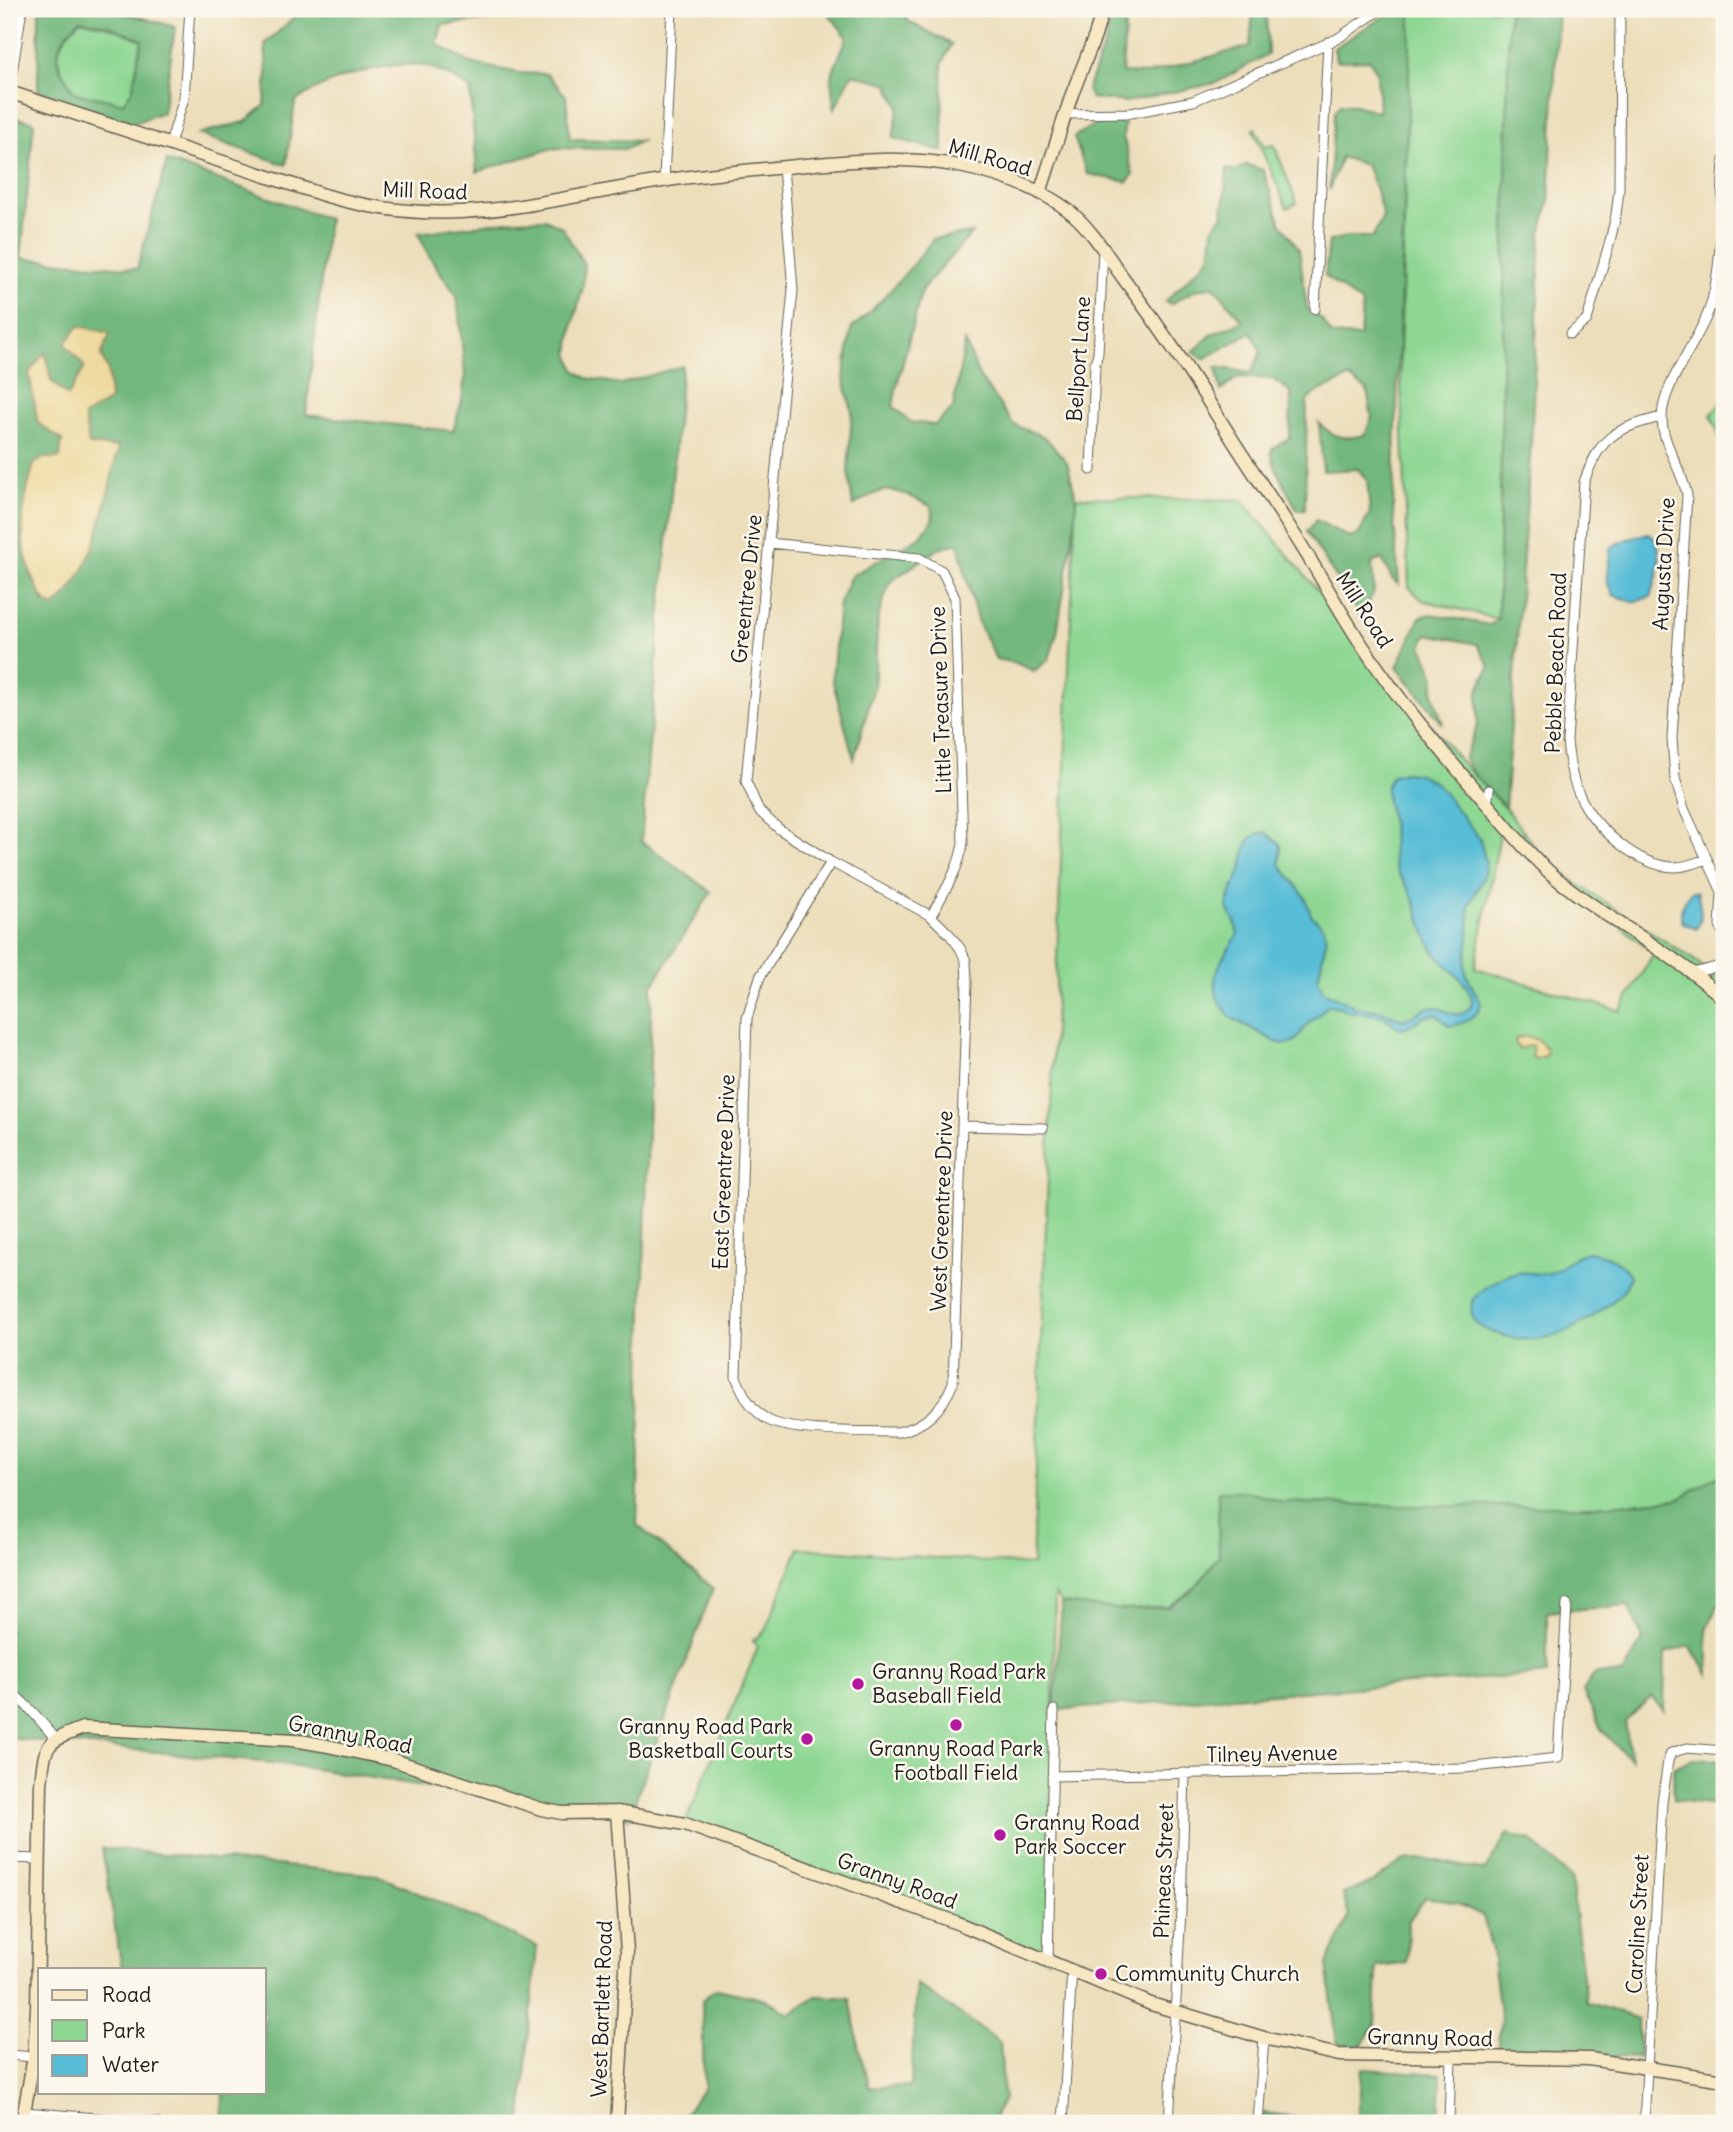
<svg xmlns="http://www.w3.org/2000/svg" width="1733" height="2132" viewBox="0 0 1733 2132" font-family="Delius,sans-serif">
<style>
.green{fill:#8ed793;stroke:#557a58;stroke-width:2;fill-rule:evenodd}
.forest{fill:#72b87d;stroke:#476a4c;stroke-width:2;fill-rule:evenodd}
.sand{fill:#eeda9e;stroke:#857b5d;stroke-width:2}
.water{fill:#58bdd6;stroke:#3a6c79;stroke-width:2}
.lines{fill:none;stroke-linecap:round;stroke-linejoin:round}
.street-casing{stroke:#656053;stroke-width:11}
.secondary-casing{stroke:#656053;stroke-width:15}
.street{stroke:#fff;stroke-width:9}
.secondary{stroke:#f7e8c3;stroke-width:12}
.poi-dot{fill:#b5179e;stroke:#fbf7ec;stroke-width:2.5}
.labels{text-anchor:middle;stroke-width:5;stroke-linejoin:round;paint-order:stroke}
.street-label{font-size:21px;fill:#1c1c1c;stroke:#fbf7ec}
.poi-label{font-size:21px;fill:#1c1c1c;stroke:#fbf7ec;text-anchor:start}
</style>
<rect width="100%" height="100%" fill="#fbf7ec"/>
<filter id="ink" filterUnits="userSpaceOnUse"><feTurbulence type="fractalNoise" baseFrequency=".0143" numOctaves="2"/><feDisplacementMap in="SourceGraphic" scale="14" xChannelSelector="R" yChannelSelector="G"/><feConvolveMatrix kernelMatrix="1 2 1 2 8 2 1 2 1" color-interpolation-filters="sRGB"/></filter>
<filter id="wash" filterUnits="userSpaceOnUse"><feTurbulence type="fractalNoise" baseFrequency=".00686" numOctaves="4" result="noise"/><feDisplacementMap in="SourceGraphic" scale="28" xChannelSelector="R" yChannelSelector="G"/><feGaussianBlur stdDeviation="1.57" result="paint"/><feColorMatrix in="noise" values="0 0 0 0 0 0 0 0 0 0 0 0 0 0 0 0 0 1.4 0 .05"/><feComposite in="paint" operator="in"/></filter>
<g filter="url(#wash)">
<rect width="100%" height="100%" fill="#ecdeba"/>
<path class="green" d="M1411,9H1509L1498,619L1422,600L1409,587L1400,358Z
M80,20L108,26L142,40L132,91L123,103L75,93C52,60 51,49 80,20Z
M1255,128L1265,147L1274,145L1297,203L1287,208L1253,130Z
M1724,398V448L1711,415Z
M1076,497L1242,500L1463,764L1505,808L1542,855L1573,881L1694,960L1724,984V1472L1678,1499L1597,1506H1398L1280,1502L1246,1491L1218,1492L1219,1556L1196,1587L1168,1607L1125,1610L1062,1603L1055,1594L1048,1959L685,1824L758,1647L752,1641L765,1631L799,1548L1032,1565ZM1501,829L1654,953L1620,1011L1475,968Z"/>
<path class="forest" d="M39,9H111L175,27L163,112L132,124L38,90ZM80,20L108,26L142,40L132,91L123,103L75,93C52,61 51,48 80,20Z
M336,9H462L526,16L442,25L437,44L470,63L519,73L547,74L566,96L570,139L641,141L626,149L553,148L477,172L470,88C457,81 440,69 426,66C389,59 324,80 295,102L286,165L198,134L245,122L265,105L267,73L265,44L299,13Z
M825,9H902L909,22L952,44L942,64L943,151L893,138L899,106L887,83L852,74L834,110L831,77L847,37Z
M1111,9H1126L1122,73L1147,74L1250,46L1253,9H1266L1268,54L1216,83L1125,102L1091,98L1087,90L1106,40Z
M1395,9H1409L1411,14L1393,508L1399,585L1392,579L1382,559L1372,563L1374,592L1361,617L1307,532L1316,520L1350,538L1359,534L1370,513L1367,480L1358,469L1323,471L1319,423C1333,438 1344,440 1365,435L1372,417L1367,390L1349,378L1319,391L1307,401L1305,509L1297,510C1288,490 1274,472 1271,450L1290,437L1291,392L1272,379L1238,377L1221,391L1216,367L1251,373L1261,352L1251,332L1204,359L1193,352L1212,334L1243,321L1214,286L1195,290L1171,304L1165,302L1210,257L1213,228L1223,214L1227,169L1236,171L1246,164L1263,170L1281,224L1299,249L1307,308L1322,320L1332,335L1360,337L1362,304L1325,276L1329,241L1347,237H1373L1383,217L1376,190L1366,165L1341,157L1329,190L1335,111L1341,104L1355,105L1379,112L1377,74L1370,60L1336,61L1334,48Z
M1509,9H1558L1549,202L1541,234L1531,444L1505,808L1476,777L1464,759L1478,724V690L1490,666L1477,644L1427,634L1422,647L1435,676L1433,693L1443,724L1397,667L1420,617L1431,614L1490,625L1498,619Z
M9,116L34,122L21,258L137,269L167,161L328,219L306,415L453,431L462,400L465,373L457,296L429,256L418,233L515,220L545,219L562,227L584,264L583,287L573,324L569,353L575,370L587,378L621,384L682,366L641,841L711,892L652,986L637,1525L713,1588L629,1818L283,1764L9,1738ZM45,352L51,381L68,396L85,367L100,356L108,370L83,416L89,445L118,447L97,537L44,602L30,572L20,538L44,458H60L62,440L38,423Z
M1125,121L1123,136L1133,175L1127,182L1087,174L1074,137L1095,124Z
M972,233L922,289L896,389L893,406L910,422L935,425L953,408L965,341L979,376L1014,425L1045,437L1067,462L1076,497L1075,522L1057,633L1049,659L1034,671L1016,663L996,659L977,620L958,543L938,549L890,582L878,616L874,687L854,759L832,679L839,603L851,576L921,536L933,519L931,506C895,490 889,481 853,506L848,471L852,412L844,378L851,329C882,302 908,272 933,239Z
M1724,1472V1606H1717L1707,1630L1709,1675L1690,1646L1665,1653L1664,1711L1651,1697L1625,1722L1631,1760L1602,1731L1583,1691L1595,1673L1623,1674L1643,1639L1628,1605L1547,1612V1674L1054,1710L1062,1603L1125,1610L1169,1607L1196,1587L1219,1556L1218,1491H1246L1280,1502L1398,1506H1597L1678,1499Z
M1692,1759L1724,1760V1810L1711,1804L1674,1800L1673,1768Z
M1507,1834L1530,1840L1571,1878L1586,2002L1638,2019L1639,2058L1497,2050L1501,2021L1492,1950L1483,1916L1457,1903L1425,1897L1408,1922L1407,1963L1377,1967L1375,2025L1360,2047L1337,2044L1327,1964L1349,1917L1343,1894L1371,1883L1404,1860H1434L1485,1871Z
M102,1848L377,1875L537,1946L521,2123H222L223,2092H264V1969H122Z
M916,1984L1000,2042L1004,2098L991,2123H684L681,2119L704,2087L702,2000L716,1989L764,1999L790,2014L816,1996L850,1998L859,2049L869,2087L911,2086Z
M1362,2069L1441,2074L1439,2123H1357Z
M1263,2113L1354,2123H1263Z"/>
<path class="sand" d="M79,326L110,333L101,356L108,370L110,400L84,416L89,445L119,447C104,501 99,569 54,607C43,601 40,594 35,582C15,541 22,506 34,464L44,458H60L62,440L38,423L29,373L45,352L51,381L68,396L85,367L65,344Z
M1522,1037C1533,1036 1543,1041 1547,1051L1545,1056L1536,1059L1532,1057V1045L1519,1049L1515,1042L1517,1038Z"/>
<path class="water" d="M1648,533C1668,545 1657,579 1651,597L1633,602L1613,595L1607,582L1610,548C1622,539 1634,538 1648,533Z
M1405,772L1419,774L1437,784L1480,839L1486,863L1483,878L1469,906V937L1465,966L1466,974L1481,1004C1476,1019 1463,1024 1449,1026L1436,1014L1426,1016L1404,1028L1398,1027L1383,1016L1347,1011L1341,1007L1329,1005L1309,1023L1295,1041L1288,1044L1278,1043L1230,1017L1217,998L1215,978L1222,959L1238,935L1235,922L1227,907C1229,893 1236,883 1241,870C1245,860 1243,848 1250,839C1255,834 1260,834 1265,832L1281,845L1280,864L1305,897L1311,915L1324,928L1326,940L1318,979L1323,991L1349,1003L1354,1007L1383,1011L1403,1020C1415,1017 1424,1004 1438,1008C1448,1011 1457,1019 1467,1010C1472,1007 1473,1000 1471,996C1464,975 1445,969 1434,951C1424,935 1420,914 1412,896C1408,886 1400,878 1396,869C1390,855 1394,840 1392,826C1391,815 1387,805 1386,795C1385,786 1388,781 1393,775Z
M1692,891L1697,892C1700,904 1704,920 1696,929L1683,923C1678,913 1683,898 1692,891Z
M1588,1252C1605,1254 1621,1260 1630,1276C1627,1289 1618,1297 1608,1305C1578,1330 1543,1347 1504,1336C1493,1333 1484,1330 1475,1323C1466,1303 1474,1294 1492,1284C1500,1279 1507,1274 1517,1273C1528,1271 1540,1276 1550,1273C1565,1268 1571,1255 1588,1252Z"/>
</g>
<g filter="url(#ink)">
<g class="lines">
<g class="street-casing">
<path id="street" d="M1723,9L1724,29
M9,92L22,9
M1065,114L1131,113L1193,101L1337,39L1381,9
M170,144L184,98L190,9
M1724,160C1721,203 1723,271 1709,310C1698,342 1662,385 1662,418C1662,444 1682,469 1687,495L1672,739L1675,778L1684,809L1724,896
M783,167L793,290L746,781L759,811L779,829L831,862L931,916L950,935L960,948L966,961L967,983L953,1383C942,1410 926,1426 898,1432C868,1431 791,1433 768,1420C751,1410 743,1394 736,1377L747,1018L760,977L831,862
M664,180L672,9
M1315,309L1328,42
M1570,334L1587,320L1610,241L1616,215L1619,190L1620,9
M1661,417C1615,429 1601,435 1584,482L1567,741C1569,760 1571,777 1579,794C1593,826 1637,867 1675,867C1686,867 1696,863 1706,859
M1091,470L1095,364L1098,353L1103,250
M769,543L919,558L942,571L955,598L963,843C959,870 944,892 931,916
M1487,804L1489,790
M1722,894L1720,926L1724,934
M1693,973L1724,965
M1716,992L1724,977
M962,1126L1043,1128
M9,1689L32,1711L55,1738
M1052,1776L1465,1768L1558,1758L1567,1604
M9,1858L39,1859
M1048,1959L1054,1710
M9,2055L34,2057
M24,2112L157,2123
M1063,2123L1072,1969
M1169,2123L1181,1910L1185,1773
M1258,2123L1264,2038
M1449,2123L1451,2058
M1644,2123L1662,1803L1668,1761L1671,1753L1687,1748L1724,1751"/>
</g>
<g class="secondary-casing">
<path id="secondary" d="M9,92L324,195C450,233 539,200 662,181C710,173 758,170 806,165C857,160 908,156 959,166C999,174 1042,188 1074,215C1094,233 1108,257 1124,279C1162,330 1197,382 1230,436C1251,469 1273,501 1294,534C1317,569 1337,607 1360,642C1398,700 1443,753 1488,805C1514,835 1538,866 1570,889C1620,927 1677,956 1724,999
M1040,193L1072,94L1095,36L1103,9
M22,2123L34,2057L37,2008L41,1784C45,1744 45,1742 83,1728L294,1740L323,1745L393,1760L541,1809L561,1813L617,1812L685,1824L955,1922L1151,2004L1264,2038L1339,2055L1589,2059L1724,2080
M617,2123L627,1952L617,1812"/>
</g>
<use href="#street" class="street"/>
<use href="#secondary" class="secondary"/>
</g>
</g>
<g class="poi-dot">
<circle cx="858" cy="1684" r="7"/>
<circle cx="956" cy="1725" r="7"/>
<circle cx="807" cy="1739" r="7"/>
<circle cx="1000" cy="1835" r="7"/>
<circle cx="1101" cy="1974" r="7"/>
</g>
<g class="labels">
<g class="street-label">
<text transform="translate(990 158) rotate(16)" y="7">Mill Road</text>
<text transform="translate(425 191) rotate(2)" y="7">Mill Road</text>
<text transform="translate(1079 359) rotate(-86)" y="7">Bellport Lane</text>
<text transform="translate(1664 564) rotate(-87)" y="7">Augusta Drive</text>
<text transform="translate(747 589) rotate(-84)" y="7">Greentree Drive</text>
<text transform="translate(1364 610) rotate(57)" y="7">Mill Road</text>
<text transform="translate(1556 663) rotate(-88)" y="7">Pebble Beach Road</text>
<text transform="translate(941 700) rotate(-92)" y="7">Little Treasure Drive</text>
<text transform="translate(724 1172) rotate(-88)" y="7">East Greentree Drive</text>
<text transform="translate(942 1211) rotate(-88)" y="7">West Greentree Drive</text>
<text transform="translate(350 1735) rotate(11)" y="7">Granny Road</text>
<text transform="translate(1272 1754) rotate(-1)" y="7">Tilney Avenue</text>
<text transform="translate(1164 1871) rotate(-88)" y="7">Phineas Street</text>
<text transform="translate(897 1881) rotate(20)" y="7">Granny Road</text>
<text transform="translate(1638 1924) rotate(-87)" y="7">Caroline Street</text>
<text transform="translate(602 2009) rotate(-88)" y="7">West Bartlett Road</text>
<text transform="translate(1430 2038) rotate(1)" y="7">Granny Road</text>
</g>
<g class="poi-label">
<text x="872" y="1679">Granny Road Park<tspan x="872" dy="24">Baseball Field</tspan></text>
<text x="793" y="1734" text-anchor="end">Granny Road Park<tspan x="793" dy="24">Basketball Courts</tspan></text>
<text x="956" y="1756" text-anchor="middle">Granny Road Park<tspan x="956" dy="24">Football Field</tspan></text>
<text x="1014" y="1830">Granny Road<tspan x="1014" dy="24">Park Soccer</tspan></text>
<text x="1115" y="1981">Community Church</text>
</g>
</g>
<rect width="1733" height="2132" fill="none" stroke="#fbf7ec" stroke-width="35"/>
<rect x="38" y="1968" width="228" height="126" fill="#fbf7ec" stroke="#a29f99" stroke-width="2"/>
<rect x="52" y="1990" width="35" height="10" fill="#f7e8c3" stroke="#a29f99" stroke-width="2"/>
<text x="102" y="2002" font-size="21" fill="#1c1c1c">Road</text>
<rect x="52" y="2020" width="35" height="21" fill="#8ed793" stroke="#a29f99" stroke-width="2"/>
<text x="102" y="2038" font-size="21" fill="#1c1c1c">Park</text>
<rect x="52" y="2055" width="35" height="21" fill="#58bdd6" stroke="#a29f99" stroke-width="2"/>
<text x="102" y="2072" font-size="21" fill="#1c1c1c">Water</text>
</svg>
